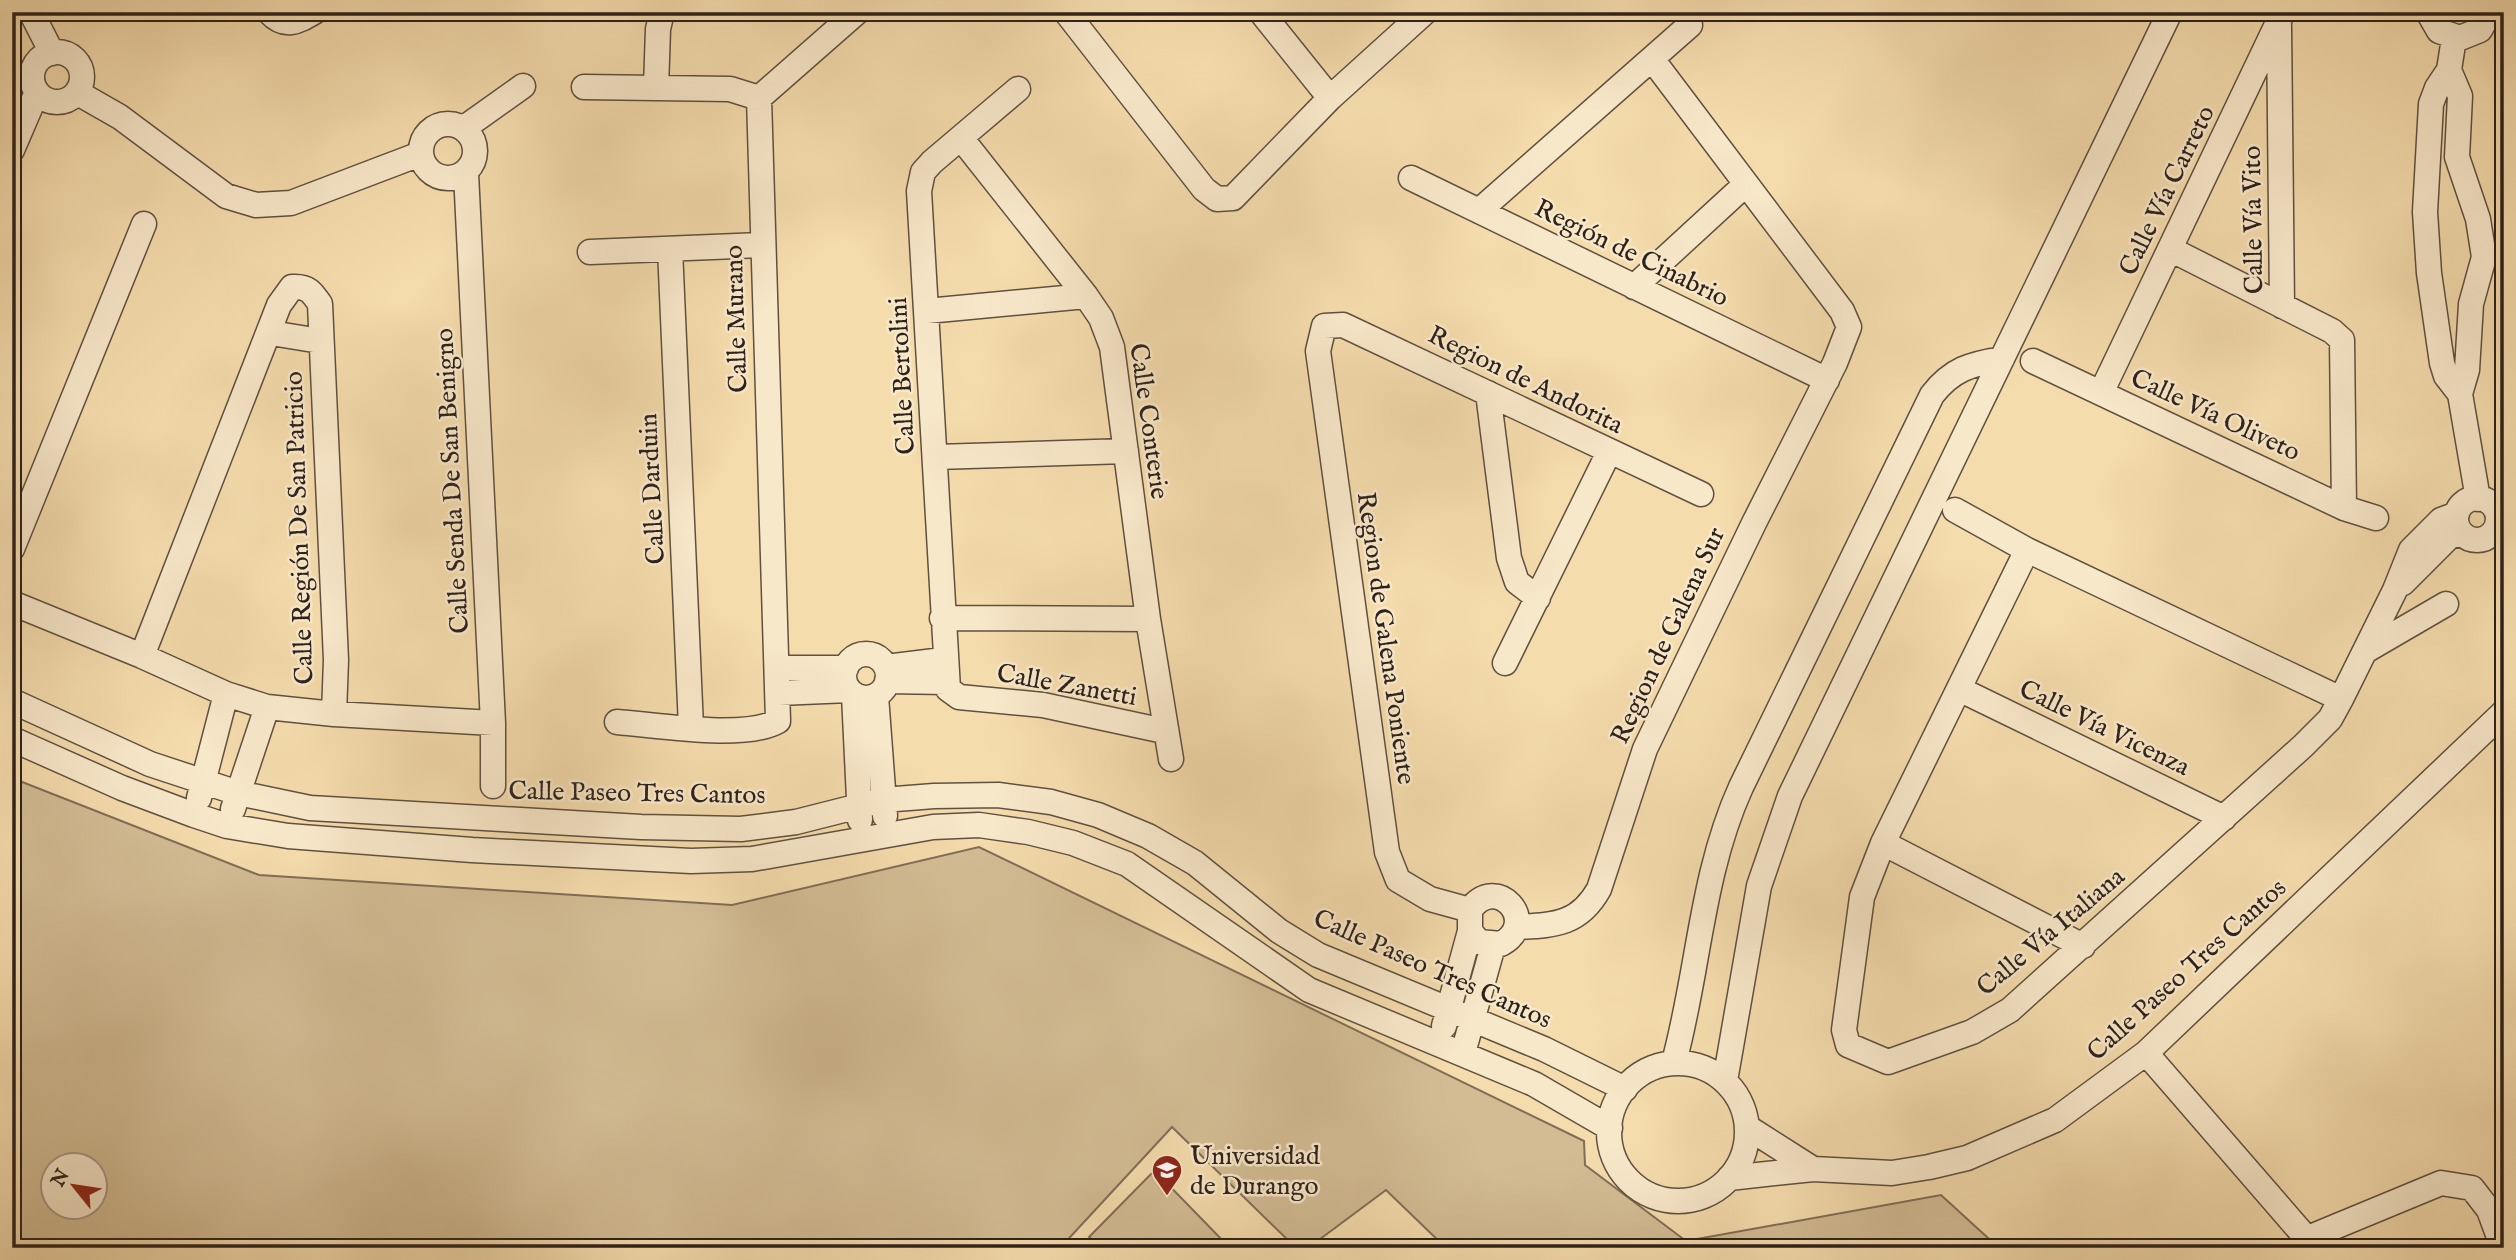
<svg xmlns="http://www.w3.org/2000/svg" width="2516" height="1260" viewBox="0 0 2516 1260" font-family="'IM FELL English',serif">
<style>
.green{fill:#d3bc94;stroke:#806e58;stroke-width:2;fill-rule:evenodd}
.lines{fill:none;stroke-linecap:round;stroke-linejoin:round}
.minor-casing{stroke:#5f5040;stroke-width:27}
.minor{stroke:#f8e8ca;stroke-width:24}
.labels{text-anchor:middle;stroke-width:5;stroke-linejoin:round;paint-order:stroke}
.street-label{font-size:26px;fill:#2d211c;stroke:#f8e8ca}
.poi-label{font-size:26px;fill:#2d211c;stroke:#f8e8ca;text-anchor:start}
</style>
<rect width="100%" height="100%" fill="#f5dcad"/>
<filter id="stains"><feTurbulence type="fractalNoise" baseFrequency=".00286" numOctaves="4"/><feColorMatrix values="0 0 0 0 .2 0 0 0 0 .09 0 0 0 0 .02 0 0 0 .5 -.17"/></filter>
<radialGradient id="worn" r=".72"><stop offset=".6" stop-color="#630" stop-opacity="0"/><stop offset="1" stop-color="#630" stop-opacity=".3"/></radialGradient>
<path class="green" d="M12,778L259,875L732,905L979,847L1584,1141L1585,1165L1686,1241L1941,1195L1999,1248H1446L1386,1190L1308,1248H1296L1172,1127L1060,1248H12ZM52,1166H94V1208H52Z
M1154,1171H1155L1230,1248H1100L1089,1237Z"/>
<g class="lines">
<g class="minor-casing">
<path id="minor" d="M31,12L52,53
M269,12C285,29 297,22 314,12
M1066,12L1204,189L1217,199L1233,198L1330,98L1425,12
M1261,12L1330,98
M2428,12L2439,31L2460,38L2480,30L2490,12
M2279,26L2282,306
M2454,38L2449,70L2437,88L2431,104L2425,212L2429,273L2442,363L2446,376L2460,394L2478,499
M32 77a25 25 0 1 1 50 0a25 25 0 1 1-50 0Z
M2449,70L2460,96L2457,157L2478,219L2484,257L2471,304L2467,370L2460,394
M584,87L730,89L759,98
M656,88L658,29L662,12
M1018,89L932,162L923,172L919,191L948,689L959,697L1043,705L1164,731
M78,93L120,117L226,196L256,205L291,203L420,154
M421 151a27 27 0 1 1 54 0a27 27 0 1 1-54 0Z
M464,128L523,86
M961,138L1086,296L1101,318L1112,347L1148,619L1171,759
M12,150L37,92
M466,173L493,723V786
M1411,178L1827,380
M1479,211L1690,25
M670,249L691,727
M2170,249L2332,331L2342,340L2344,508
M590,252L761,245
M1634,287L1746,184
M927,311L1086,296
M271,333L320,341
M2033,361L2344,508L2376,518
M1488,393L1509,558L1517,582L1538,598
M2101,393L2283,12
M936,457L1126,451
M2456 519a21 21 0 1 1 42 0a21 21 0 1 1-42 0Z
M1955,510L2027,550L2341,699
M12,549L144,224
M2027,550L1883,843L1862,897L1844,1030L1848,1045L1888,1062L1972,1032L2010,1010L2303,746L2330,719L2341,699L2395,590L2411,550L2441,520L2457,514
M2403,583L2450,536L2462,534
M12,603L142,656L226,694L267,707L334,714L493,723
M942,618L1148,619
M2367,650L2446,604
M844 676a22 22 0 1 1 44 0a22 22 0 1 1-44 0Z
M142,656L279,305L292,287C308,286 312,292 320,304L336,660L334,714
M1505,663L1609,452
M886,667L943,660
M779,668H846
M887,681L946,682
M1959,689L2224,818
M779,693L849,690
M854,695L860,820
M876,696L885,816
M12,701L150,764L238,793L310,808L641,827L741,829L796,822L883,800L934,796L998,795L1051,802L1098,815L1148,836L1195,863L1279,931L1318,955L1544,1049L1625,1089
M617,722C657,725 745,740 778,721L759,98L857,12
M12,739L122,788L194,815L227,826L288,836L472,850L691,861L752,859L933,827L979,825L1028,832L1073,843L1127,864L1309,990L1534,1084L1610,1128
M199,798L226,694
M233,809L267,707
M1883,843L2083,946
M1470,910L1430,899L1398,880L1387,852L1318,351L1324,326L1343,325L1701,494
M1517,927C1554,925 1579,925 1599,889L1645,749L1754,523L1835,363L1849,327L1842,311L1652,59
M1444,1026L1470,931V910C1496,872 1541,922 1501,944L1479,942L1470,931
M1463,1053L1493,946
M2146,1053L2315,1248
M1674,1062C1699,970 1701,875 1741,787L1932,395C1952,369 1971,364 2002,359
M1609 1132a69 69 0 1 1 138 0a69 69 0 1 1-138 0Z
M1725,1081L1759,886L1790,796L2170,12
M1747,1127L1813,1169
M1729,1178L1813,1169L1892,1173L1929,1167L1967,1158L2055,1120L2146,1053L2504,712
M2308,1238L2441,1183L2472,1188L2489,1210L2503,1248"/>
</g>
<use href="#minor" class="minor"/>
</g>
<defs>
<g id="university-pin" transform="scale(1.575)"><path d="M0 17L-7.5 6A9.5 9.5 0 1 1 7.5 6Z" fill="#8f2418" stroke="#f8e8ca"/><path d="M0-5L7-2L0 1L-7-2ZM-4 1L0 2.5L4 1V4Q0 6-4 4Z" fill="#fff"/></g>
</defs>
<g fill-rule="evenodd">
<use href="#university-pin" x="1167" y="1170"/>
</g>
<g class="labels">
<g class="street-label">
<text transform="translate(2166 190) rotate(-64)" y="9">Calle Vía Carreto</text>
<text transform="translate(2252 220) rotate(-91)" y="9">Calle Vía Vito</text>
<text transform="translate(1632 252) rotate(26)" y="9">Región de Cinabrio</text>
<text transform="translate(735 319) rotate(-92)" y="9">Calle Murano</text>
<text transform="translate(901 376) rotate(-93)" y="9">Calle Bertolini</text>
<text transform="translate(1526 379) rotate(26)" y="9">Region de Andorita</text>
<text transform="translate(2216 414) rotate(25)" y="9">Calle Vía Oliveto</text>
<text transform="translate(1150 421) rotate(82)" y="9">Calle Conterie</text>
<text transform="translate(451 481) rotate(-93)" y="9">Calle Senda De San Benigno</text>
<text transform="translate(651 489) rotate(-93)" y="9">Calle Darduin</text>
<text transform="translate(298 528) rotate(-92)" y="9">Calle Región De San Patricio</text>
<text transform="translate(1667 635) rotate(-65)" y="9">Region de Galena Sur</text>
<text transform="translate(1387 638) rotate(82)" y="9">Region de Galena Poniente</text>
<text transform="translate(1067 684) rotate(10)" y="9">Calle Zanetti</text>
<text transform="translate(2105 727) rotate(26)" y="9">Calle Vía Vicenza</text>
<text transform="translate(637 792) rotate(1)" y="9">Calle Paseo Tres Cantos</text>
<text transform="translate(2050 931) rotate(-40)" y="9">Calle Vía Italiana</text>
<text transform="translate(1433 968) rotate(24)" y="9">Calle Paseo Tres Cantos</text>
<text transform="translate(2186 969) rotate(-42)" y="9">Calle Paseo Tres Cantos</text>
</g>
<g class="poi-label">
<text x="1190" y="1164">Universidad<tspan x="1190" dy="30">de Durango</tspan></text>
</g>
</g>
<rect width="2516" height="1260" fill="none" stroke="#f5dcad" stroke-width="42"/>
<rect x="14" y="14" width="2488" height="1232" fill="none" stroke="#2d211c" stroke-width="3.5"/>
<rect x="21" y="21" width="2474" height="1218" fill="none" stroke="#2d211c" stroke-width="2"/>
<g transform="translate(74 1186) rotate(300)"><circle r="33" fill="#f8e8ca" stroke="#a79884" stroke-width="2"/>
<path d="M0-5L12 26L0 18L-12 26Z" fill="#8f2418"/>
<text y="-10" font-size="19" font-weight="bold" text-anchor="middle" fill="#2d211c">N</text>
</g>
<rect width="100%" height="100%" filter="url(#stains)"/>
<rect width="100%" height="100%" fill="url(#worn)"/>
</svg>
